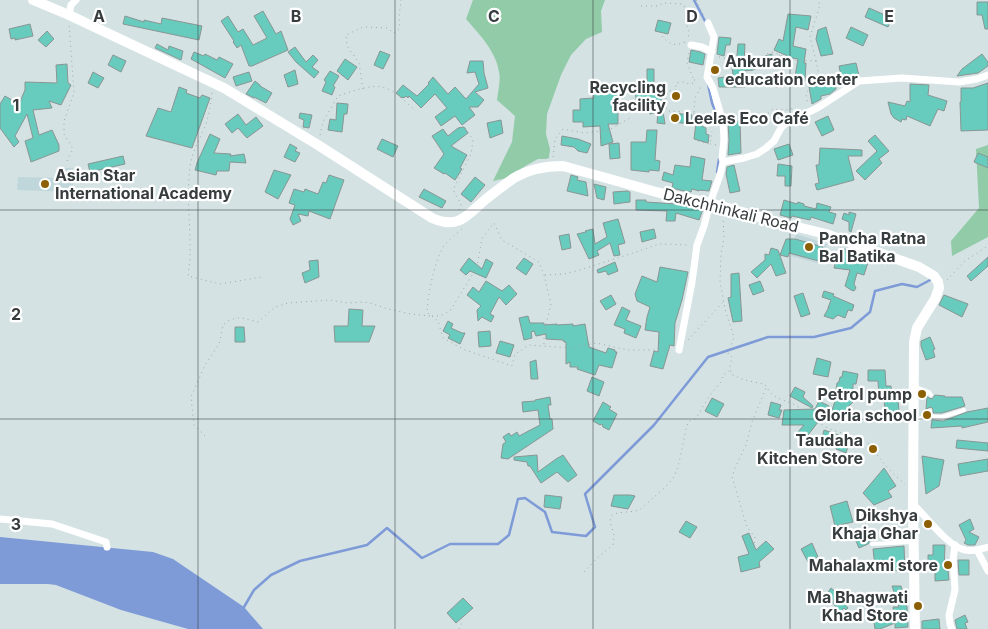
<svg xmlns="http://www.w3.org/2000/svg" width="988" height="629" viewBox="0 0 988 629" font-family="Inter,sans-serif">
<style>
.built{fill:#bfd6da}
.green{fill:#91cba7}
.water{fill:#7e9bd8}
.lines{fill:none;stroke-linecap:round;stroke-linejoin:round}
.stream{stroke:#7e9bd8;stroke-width:2.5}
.building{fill:#67cbbd;stroke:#899693}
.path{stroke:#9ea9ab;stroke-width:1;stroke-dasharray:1 4;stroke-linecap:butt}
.lane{stroke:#fff;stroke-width:4}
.street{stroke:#fff;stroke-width:7}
.secondary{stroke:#fff;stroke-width:10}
.grid{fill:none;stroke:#373d3e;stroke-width:1;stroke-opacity:0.55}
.poi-dot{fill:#8c5f05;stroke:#fff;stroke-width:2}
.labels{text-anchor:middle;stroke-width:4.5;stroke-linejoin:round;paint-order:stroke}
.poi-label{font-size:16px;font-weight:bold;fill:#373d3e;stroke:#fff;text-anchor:end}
.street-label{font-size:16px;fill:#373d3e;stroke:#fff}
.grid-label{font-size:16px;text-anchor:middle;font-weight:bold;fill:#373d3e;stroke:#fff;stroke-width:4.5;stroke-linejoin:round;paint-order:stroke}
</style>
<rect width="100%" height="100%" fill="#d4e2e4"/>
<path class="built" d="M59,168H73V192L17,190L18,177L58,178Z
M796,234L827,244L821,264L791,256Z"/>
<path class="green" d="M473,0H605L601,11L602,32L586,39L571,55L561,75L547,114L546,134L550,149L549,158L546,159H538L527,165L507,178L493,181L512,142L515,116L497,100C498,91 501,80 499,72C496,51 479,34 466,19Z
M988,145V237L952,256L951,241L979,208L976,149Z"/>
<path class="water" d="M0,537L153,552L173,559L244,607L263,629H188L121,610L56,585L48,584H0Z"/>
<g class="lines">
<path class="stream" d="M694,0L706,23
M708,84L712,103L718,118
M717,172L719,159
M244,607L254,590L271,575L300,561L367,545L387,528L422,558L450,544H498L509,535L518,499L525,498L545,512L552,532L586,536L595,527L585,494L654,425L708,357L768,337H814L851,328L870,312L875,291L902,284L917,287L932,279"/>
</g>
<path class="building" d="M977,2H988V29H985L982,15H977Z
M869,8L892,18L888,27L865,17Z
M263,11L276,34L281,31L288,50L252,66H249L241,45L237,48L233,42L234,41L221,21L228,16L238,32L243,29L253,45L267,38L254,16Z
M788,14L811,16L808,30L796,27L793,46L806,49L804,63H806L805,81L797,84V82L776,87L775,81L795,76L798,59L792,58L774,50L779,39L783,41Z
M125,16L144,22V20L161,24L162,18L202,26L199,40L123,24Z
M658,20L671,23L668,34L655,31Z
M30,24L33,36L15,40V38L11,39L9,29Z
M826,27L833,54L821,56L816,39L818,30Z
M851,27L868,35L863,46L846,38Z
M47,31L54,39L46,47L38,40Z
M719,37L731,38L730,45H726L724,56L717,54Z
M157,44L168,50L169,46L183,51L181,60L155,48Z
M738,44H745L744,63L765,59V56L772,54V58L780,56L781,59L753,70L744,71L745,87H719L718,78L733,76L732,67L736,66Z
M295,47L306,62L313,55L318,60L312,67L319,72L314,78L296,62L288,52Z
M691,50L700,52L705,54L703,65L689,62Z
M380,51L390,55L383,69L374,65Z
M194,52L204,56L205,54L217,60L219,57L233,64L225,78L191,59Z
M982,54L988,62V66L978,73L957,76L962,69Z
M113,55L126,61L121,72L108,65Z
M345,59L357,67L348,80L337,71Z
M470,61H483L484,73L488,88L475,92L484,100L478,107H469L475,115L462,125L455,116L441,126L435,117L447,108L435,94L421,108L409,96L408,98L406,96L404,98L403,97L402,98L396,93L403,85L417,96L429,84L428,83L433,77L448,94L455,87L466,99L479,84L475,72L467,73Z
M856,63L859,76L842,80L839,66Z
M67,64L68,83L71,85L61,105L49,101L52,108L33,110L39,135L52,130L59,145V151L31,162L25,141L33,138L27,114L15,136L19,142L14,147L0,128V104L5,96L19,104L25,90V82L57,83L56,65Z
M647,69H654V87L659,86L665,124L657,123L658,112L650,114L648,112H645L643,105L637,106L635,90L647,88Z
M295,70L298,84L288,87L284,75Z
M330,71L339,76L333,86L335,87L332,95L322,91L326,82L324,80Z
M93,72L104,78L98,88L88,83Z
M249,72L252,81L236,86L233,77Z
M255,81L260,85V86L272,93L266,103L254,97V98L246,94Z
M835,82L836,89L830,94L821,96V99L812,104L809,87Z
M988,83V130L961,131L960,102H961V88H973Z
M910,84L929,85L928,95L947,101L944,111L938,109L930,126L907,116L906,120L902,119L901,122L894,118L891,114L888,102L905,106L907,101L910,102Z
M179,87L187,90L186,93L200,98L202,95L210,98L192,148L146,136L158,108L171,112Z
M593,93H618V124H608L613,142L601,146L600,126L583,127V122H573V110H580V99L594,98Z
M337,103L348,104L347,114H344L342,132L328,130L330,119L336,120Z
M300,113L312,115L309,128L303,127L304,120L299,118Z
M673,113L692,115L691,124L672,122Z
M238,114L246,125L256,117L263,126L247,138L238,128L232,133L225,124Z
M828,116L834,130L822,136L815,122Z
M501,120L503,133L490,138L487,123Z
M740,121L741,153L728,155L729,140L728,122Z
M696,123H701L702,126L706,128V134L709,135L708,143L694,139Z
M464,127L468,133L451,146L467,155L460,168L462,169L455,180L445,173L444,174L434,168L444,154L432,136L443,129L448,136L458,128Z
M647,130H657L655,160L660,161L659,171L649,170V172L631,170V142H646Z
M210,134L220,139L214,153L231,154L230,156L244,154L246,163L230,162L229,171H217L216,175L195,170L197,163Z
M875,135L889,151L879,159L882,163L865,180L856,171L877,151L868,141Z
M562,136L578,139L591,144L587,153L578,151L574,147L561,145Z
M382,139L398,146L393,157L377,149Z
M619,143L620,158L610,159L609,144Z
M290,144L297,148L295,151L300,153L295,162L284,157Z
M789,144L793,155L778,160L774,149Z
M820,148L862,150V156H848L854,180L817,190L815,184L819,183L816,165H819Z
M978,153L988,157V168L974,162Z
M123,156L125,164L90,172L88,164Z
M691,156L705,159L702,180L712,181L709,191L699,190V191L692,189L691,192L684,191L672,188L673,183L662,180L664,172L673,175L675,165L690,167Z
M778,164L792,166L791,186H785V176H777Z
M734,165L740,191L730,193L726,174L727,167Z
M274,170L291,175L278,199L265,192Z
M329,175L344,180L330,219L309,211L308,216L298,214L301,221L293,225L290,219L295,205L289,203L294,189L304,192L305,189L318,194L323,182L326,183Z
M571,175L578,177L577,180L586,182L588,196L567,191Z
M475,177L485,185L471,202L461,194Z
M594,184L606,187L604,200L597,198Z
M424,189L446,201L442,208L419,197Z
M627,191L630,192V202L614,204L613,192Z
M636,200H646V202L676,204L697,208V207L703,209L699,220L676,213L675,221H666L667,211L636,210Z
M784,200L797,204L798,202L804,204V206L816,209L817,203L831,207L829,212L836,214L833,224L811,217L810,220L792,216L791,218L780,215Z
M849,212L856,214L851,232L849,231V222L842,219L844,213L849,215Z
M618,219L625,243L618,245L620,255L614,256L610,243L597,251L599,255L589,259L577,234L586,232L585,231L593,229L595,244L607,237L603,223Z
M654,229L656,238L642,242L640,232Z
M569,234L571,248L562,250L559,236Z
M786,239H795L823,247L819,261L789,253L788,257L780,255Z
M771,248L778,250L786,273L776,276L771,264L757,278L751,272L765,260V254L769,255Z
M840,248L857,252V254L869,259L864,275L857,273L854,284L856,288L854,291L851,290L845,286L850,270L834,268Z
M988,257V266L971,281L967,276Z
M469,258L482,269L486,259L493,263L486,278L470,271L466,275L460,270Z
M524,258L533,264L526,275L516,268Z
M318,260L319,277L305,283L302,273L310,270L309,261Z
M615,262L618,271L608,275L606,271L598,273L597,270Z
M660,267L688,272L682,300L675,323L674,346L670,345L663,369L650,366L654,351L658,352L659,332L645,330L647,317L650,307L637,301L635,294L642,276L657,282Z
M739,273L742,321L733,322L728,298L731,297V274Z
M486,281L502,291L509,285L517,294L506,305L499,297L490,314L494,316L491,322L482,317L478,321L477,310L481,306L467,295L473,287L479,292Z
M760,281L764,291L753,295L749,285Z
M824,291L834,294L833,296L854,305L852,311L848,310L845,318L838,315L833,319L824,316L829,307L828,308L831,300L822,297Z
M803,293L810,314L801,317L794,296Z
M611,295L616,304L606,310L600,301Z
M944,295L968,304L962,317L939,305Z
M622,307L630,311L626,320L641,326L636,338L624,333L625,329L614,325Z
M349,309L363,310L362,326H375L369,342H335L334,326H348Z
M528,316L530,323H544V325L557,324V325L573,324V326L585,324L589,347L606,353L608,348L615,350V352H617L612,368L599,365L595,375L577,369L578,367H570V362L566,364V342H564L563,340L546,339V334L536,336L534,331L531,332L532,338L524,340L519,318Z
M448,321L453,324L451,328L462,333H465L460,344L448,338L450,335L443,331Z
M235,327H244L245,342H235Z
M490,331L491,346L479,347L478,332Z
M930,337L935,349L933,350L935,357L926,360L921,346V341Z
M500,341L514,345L510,357L496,353Z
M817,358L831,362L828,377L813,374Z
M536,360L538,379H531L530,362Z
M868,370H885L886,386H891L892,399H898L899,411L885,412L884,397L879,398L878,381H868Z
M843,371L858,374L856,384H853V402L848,407V414L836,415L832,410L839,390H836L837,383L839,382L840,377H842Z
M592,377L604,382L599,396L587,391Z
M795,387L805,392L803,397L813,406L812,408L790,396Z
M935,395L945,396V397H962L965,406L942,413H933V409L931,407L928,408L926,410L927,396L929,398L932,399Z
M550,397L551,405H548L550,419H552L553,429L508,459L501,458L503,444L506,442L503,437L509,433L511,436L517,432L519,436L540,425L538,410L523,412L522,402L535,401V400Z
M712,398L724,404L717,417L705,411Z
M819,401L829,406L828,409L805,439L797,433L804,425H782L784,410L815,409Z
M603,402L611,407L609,409L617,414L609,430L603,427L602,424L600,425L593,421Z
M771,402L781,405L779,410H782L779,418L768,415Z
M988,408V422L962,428V426L931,428L932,420L943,421L967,412Z
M824,430L850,439L846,453L836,449L837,447L821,441Z
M957,440L988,443V451L956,448Z
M537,455L538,472L556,459L563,455L577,475L568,482L557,472L541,483L530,466H528L527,462L514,460V457Z
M922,456L944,460L939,486L926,494Z
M988,459V471L960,476L958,464Z
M884,468L896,486L888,491L892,497L874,505L863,493Z
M545,495L562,497L560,509L544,507Z
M614,495H630L635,496L628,509L611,506Z
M847,501L853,522L835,526L830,506Z
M970,519L974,529L969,532L979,537L975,545H968L964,543L966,540L959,525Z
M686,521L697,527L690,538L679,532Z
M865,530L870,541L868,544L859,548L853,534Z
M749,533L756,550L766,541L774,549L759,562L760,567L741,572L738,557L749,554L742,536Z
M812,543L818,557L808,562L801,549Z
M933,545H945L944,570H948L949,580L935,581V566H928V555H933Z
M904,546L905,570L893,571L892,565L875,567L873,549Z
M958,560H969V575H959Z
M892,586H901L907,607L908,627L895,628V623L880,629H875L873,616L894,615L893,607H899Z
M831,588L837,593L836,594L848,608L846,610L844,608L840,612L832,602L834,601L826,595Z
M463,598L473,608L456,623L447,613Z
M965,615L968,622L965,623L967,629H957L955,620Z
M939,619L940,629H922V621Z"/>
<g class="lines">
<path class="path" d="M696,0L704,16
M641,6H658L663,3L683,4C688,12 684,22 689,30L688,39
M662,36C670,44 673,47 685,42
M689,53L687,63L694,80
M719,57L731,60H754L764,55L772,52L794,60L816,61L821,85L809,89L806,93L808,105
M816,61L810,37L820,5L818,0
M695,80H694V83L689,84L684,82L676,83V90L668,91L665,102L667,111L694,112L695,98L702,85
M363,89L359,63L347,46L346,35L363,27L387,28L394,33L400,28L399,18L401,0
M212,93C211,104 209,114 206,124C200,139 192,151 190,167C185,203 194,240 188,276L220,284L262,277
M694,113L693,122H697
M730,121L763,118L773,109L786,110L795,108L796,110
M320,135L323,122L338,96C350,92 373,83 385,88C396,91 405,102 414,109
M698,141L710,144L712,131
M710,144L717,145
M553,157L555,139L563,129L584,133L609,130L630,118
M67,161L73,149L64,134V121L74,93L69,24
M459,210L461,204L454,192V188L471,154L473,140L464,126
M723,216L724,238L721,254L720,282L725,309L734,337L728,354L732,357L730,367L731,374C742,380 752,382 765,384C773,400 781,398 795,405C806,411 815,421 826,427C840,434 856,435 869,444C873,447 875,453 878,456C886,466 895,476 905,484
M545,275L564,274L580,270L636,252L659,244L689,245
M947,280L965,261L988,246
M432,316L438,321L443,338L465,350L512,366L515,354L529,345L571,348L596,343L628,350H672
M432,316H440L450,311L477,267L482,238L494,223L502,240L539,262L544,275L551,304L544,332V346
M688,340L723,302
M205,436L194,425L191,397L205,365L219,344L223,325L228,321L236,318H242L258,322L275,307L288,303L329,300L347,303L363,302L370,303L388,309L411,314L431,316L427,312C428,293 434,265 442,249C446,241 456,235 462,229
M754,548L755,537L747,527L732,477L735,468L746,445L752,422L766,388
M584,572L599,556L613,545L614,535L610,521L612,515C620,511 630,513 639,510C644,507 649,501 654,497C660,492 668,485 673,478C681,465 683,437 688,422L696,418L710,395L721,382L723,375L729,371
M459,629L462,623"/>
<path class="lane" d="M916,387L929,392L931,395
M926,416L942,417L964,410
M916,420L926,416L930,411
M872,544L911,542"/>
<path class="street" d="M69,15L71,5L76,0
M708,23L714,37L707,77L713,88L723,122L724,139L722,158L723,162
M691,45L702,47L712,52
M706,123L723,122
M679,350L692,282L697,245L704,226L710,203L720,175L723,162L744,158L757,154L766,148L774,141L781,128L785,124L819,107L859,81L902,78L959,82L977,79L988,75
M913,504C926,516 947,546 965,550C972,552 981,549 988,547
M0,519L52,524L106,542L107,547
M977,550L988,571
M952,629L950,624L949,615L955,590L953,560L955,545"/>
<path class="secondary" d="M33,0L69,15L224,88L318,145L432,218C459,230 467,215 486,199C495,192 505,184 514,178C529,169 546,166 563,166L660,193L710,203L777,222L826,234L919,267L934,276L938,282L939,288L935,299L917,328L914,342L913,504L915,629"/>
</g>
<path class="grid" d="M198,0V629M395,0V629M593,0V629M790,0V629M0,210H988M0,419H988"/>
<g class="poi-dot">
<circle cx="715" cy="70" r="5"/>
<circle cx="676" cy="96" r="5"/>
<circle cx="675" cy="118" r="5"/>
<circle cx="45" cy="184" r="5"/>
<circle cx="809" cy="247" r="5"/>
<circle cx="922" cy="394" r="5"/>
<circle cx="927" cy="415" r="5"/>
<circle cx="873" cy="449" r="5"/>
<circle cx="928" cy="524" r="5"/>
<circle cx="948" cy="565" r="5"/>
<circle cx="918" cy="606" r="5"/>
</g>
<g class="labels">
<g class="poi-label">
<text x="725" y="67" text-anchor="start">Ankuran<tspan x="725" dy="18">education center</tspan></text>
<text x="666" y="93">Recycling<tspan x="666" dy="18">facility</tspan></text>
<text x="685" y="124" text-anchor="start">Leelas Eco Café</text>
<text x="55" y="181" text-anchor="start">Asian Star<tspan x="55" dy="18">International Academy</tspan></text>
<text x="819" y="244" text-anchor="start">Pancha Ratna<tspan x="819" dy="18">Bal Batika</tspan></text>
<text x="912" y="400">Petrol pump</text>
<text x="917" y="421">Gloria school</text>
<text x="863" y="446">Taudaha<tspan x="863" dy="18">Kitchen Store</tspan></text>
<text x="918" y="521">Dikshya<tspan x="918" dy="18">Khaja Ghar</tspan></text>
<text x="938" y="571">Mahalaxmi store</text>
<text x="908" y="603">Ma Bhagwati<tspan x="908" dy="18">Khad Store</tspan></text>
</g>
<g class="street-label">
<text transform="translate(731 210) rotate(14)" y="6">Dakchhinkali Road</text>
</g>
</g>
<g class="grid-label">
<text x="99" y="22">A</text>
<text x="296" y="22">B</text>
<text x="494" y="22">C</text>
<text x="692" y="22">D</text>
<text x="889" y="22">E</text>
<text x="16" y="111">1</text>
<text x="16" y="320">2</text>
<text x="16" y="530">3</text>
</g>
</svg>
